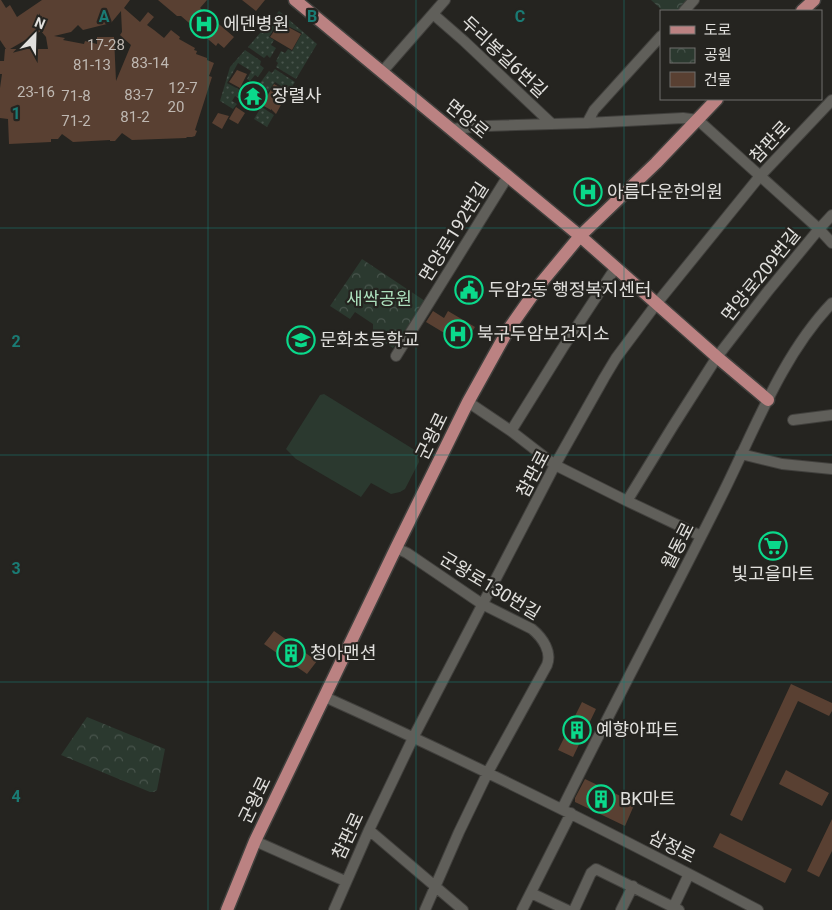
<svg xmlns="http://www.w3.org/2000/svg" width="832" height="910" viewBox="0 0 832 910" font-family="Roboto,'Noto Sans KR',sans-serif">
<style>
.grass{fill:url(#grass-dots)}
.park{fill:url(#park-crowns)}
.pitch{fill:#2b392f}
.building{fill:#594032;fill-rule:evenodd}
.lines{fill:none;stroke-linecap:round;stroke-linejoin:round}
.minor-casing{stroke:#41403d;stroke-width:12}
.major-casing{stroke:#41403d;stroke-width:15}
.minor{stroke:#605f5a;stroke-width:10}
.major{stroke:#bb8282;stroke-width:12}
.grid{fill:none;stroke:#1a7b74;stroke-width:1;stroke-opacity:0.55}
.labels{text-anchor:middle;stroke-width:4.5;stroke-linejoin:round;paint-order:stroke}
.number-label{font-size:15px;fill:#bfb8b2}
.poi-label{font-size:18px;fill:#e1e0dd;stroke:#252420;text-anchor:start}
.street-label{font-size:18px;fill:#e1e0dd;stroke:#252420}
.park-label{font-size:18px;fill:#abdebb;stroke:#252420}
.grid-label{font-size:16px;text-anchor:middle;font-weight:bold;fill:#1a7b74;stroke:#252420;stroke-width:4.5;stroke-linejoin:round;paint-order:stroke}
</style>
<defs>
<pattern id="grass-dots" width="8" height="8" patternUnits="userSpaceOnUse" patternTransform="scale(1.25)"><rect width="8" height="8" fill="#2b392f"/><path d="M2 2h.1M6 6h.1" fill="none" stroke="#49554d" stroke-width="1.8" stroke-linecap="round"/></pattern>
<pattern id="park-crowns" width="20" height="18" patternUnits="userSpaceOnUse" patternTransform="scale(1.25)"><rect width="20" height="18" fill="#2b392f"/><path d="M2 6a3 3 0 1 1 6 0M12 15a3 3 0 1 1 6 0" fill="none" stroke="#49554d"/></pattern>
</defs>
<rect width="100%" height="100%" fill="#252420"/>
<path class="grass" d="M279,11L317,44L296,79L276,67L278,63L276,61L281,51L285,53L288,49L292,51L302,33L278,21L269,37L274,40L271,45L276,48L270,58L267,55L264,58L248,47Z
M245,50L261,61L260,65L264,68L258,77L255,75L250,81L247,79L251,71L238,63L227,83L240,90L243,85L250,90L243,101L235,96L232,101L237,104L233,109L220,101L230,67Z
M275,69L295,82L289,91L275,82L268,92L261,88L263,85L260,83L269,71L272,73Z
M257,92L265,97L260,106L274,115L267,127L254,119L260,109L251,103Z"/>
<path class="park" d="M651,0H688L679,11H663Z
M362,259L425,301L393,348L373,335V324L355,312L350,319L330,306Z
M87,717L165,749L157,790L154,792H150L61,755Z"/>
<path class="pitch" d="M324,394L418,452L419,462L405,489L400,492L391,494L371,483L361,497L296,459L286,449L320,395Z"/>
<path class="building" d="M0,0H1L6,8L10,5L17,17L42,0H130L124,8L140,22L148,12L154,17L147,25L154,30L164,38L171,30L180,37L179,39L195,48L194,50L197,51L196,54L207,58V60L214,63L209,76L212,77L195,130L197,131L195,136L192,137H187L186,138L132,140L122,133L115,141H110V140L73,142L62,134L58,139H51V142L9,144L8,119L0,118V88L2,74H0V61H4L5,49H6L0,40ZM121,11L122,32L120,35L131,45L116,81L114,37H97V44L85,41L84,44L63,40L65,38L54,36L71,32L78,25L83,30L111,23ZM41,31L46,37L48,49H10Z
M158,0H207L200,8L234,37L224,48L218,43L216,46L181,16H182H177Z
M242,0H265L256,11Z
M279,22L301,34L292,50L270,37L277,27Z
M237,70L247,74L240,88L229,82Z
M274,84L288,92L276,114L271,109V110L262,105Z
M236,107L245,113L238,124L229,119Z
M218,113L229,116L222,129L212,123Z
M433,311L444,318L448,311L475,327L465,343L462,342L461,343L426,322Z
M274,631L317,661L307,674L264,644Z
M791,684L832,703V711L829,716L798,701L742,821L730,815Z
M582,702L596,709L573,757L558,750Z
M786,770L829,793L822,806L779,784Z
M585,779L635,803L625,826L575,802V798Z
M832,819V851L819,877L807,871Z
M720,833L792,869L785,883L713,847Z"/>
<g class="lines">
<g class="minor-casing">
<path id="minor" d="M684,11L694,0
M433,14L464,41L552,124
M382,72L445,0
M587,123L594,110L661,36
M451,129L487,126L587,123L683,118L698,120L819,229L832,243
M396,356L508,176
M468,402L511,431L555,465L627,501L701,536
M793,420L832,415
M511,431L562,349L616,267
M741,454L782,464L832,469
M627,501L673,426L717,357L768,291L819,229L832,215
M396,548L407,553L482,604L532,629C543,638 552,652 547,665L488,772L459,832L425,910
M325,697C472,763 616,835 758,910
M562,809C613,705 668,603 720,499C753,434 781,356 832,303
M369,830L463,910
M255,841L345,881
M531,893L567,910
M334,910L369,830L414,736L555,465L604,378L616,358L657,303L760,176L832,100
M522,910L571,813
M574,910L591,873L596,869L679,910
M621,910L633,886
M672,910L689,874"/>
</g>
<g class="major-casing">
<path id="major" d="M295,0L580,236L717,357L768,400
M802,11L814,0
M227,910L255,841L396,548L468,402L508,330L541,283L580,236L656,163L717,99"/>
</g>
<use href="#minor" class="minor"/>
<use href="#major" class="major"/>
</g>
<path class="grid" d="M208,0V910M416,0V910M624,0V910M0,228H832M0,455H832M0,682H832"/>
<defs>
<g id="hospital-ring" transform="scale(1.4375)"><circle r="9.5" fill="#252420" stroke="#0ad98b" stroke-width="1.5"/><path d="M-5-5h3v3.5h4V-5h3V5h-3V1.5h-4V5h-3Z" fill="#0ad98b"/></g>
<g id="temple-ring" transform="scale(1.4375)"><circle r="9.5" fill="#252420" stroke="#0ad98b" stroke-width="1.5"/><path d="M0-6L5-2H3V0L6.5 2.5H4V6H1.5V3h-3V6H-4V2.5H-6.5L-3 0V-2H-5Z" fill="#0ad98b"/></g>
<g id="civic-ring" transform="scale(1.4375)"><circle r="9.5" fill="#252420" stroke="#0ad98b" stroke-width="1.5"/><path d="M-.6-6.5H3V-4.5H.6V-3L4-1V1h2V6H-6V1h2V-1L-.6-3ZM-1.2 2.5V6h2.4V2.5Z" fill="#0ad98b"/></g>
<g id="school-ring" transform="scale(1.4375)"><circle r="9.5" fill="#252420" stroke="#0ad98b" stroke-width="1.5"/><path d="M0-5L7-2L0 1L-7-2ZM-4 1L0 2.5L4 1V4Q0 6-4 4Z" fill="#0ad98b"/></g>
<g id="supermarket-ring" transform="scale(1.4375)"><circle r="9.5" fill="#252420" stroke="#0ad98b" stroke-width="1.5"/><path d="M-6-5.5h2.5l.6 2H6L4.5 2H-2.5L-4.4-4H-6ZM-1.5 3.2a1.3 1.3 0 1 0 .1 0ZM3 3.2a1.3 1.3 0 1 0 .1 0Z" fill="#0ad98b"/></g>
<g id="building-ring" transform="scale(1.4375)"><circle r="9.5" fill="#252420" stroke="#0ad98b" stroke-width="1.5"/><path d="M-4-6H4V6H1V3H-1V6H-4ZM-2.5-4.3h1.7v1.8h-1.7ZM.8-4.3h1.7v1.8H.8ZM-2.5-1h1.7V.8h-1.7ZM.8-1h1.7V.8H.8Z" fill="#0ad98b"/></g>
</defs>
<g fill-rule="evenodd">
<use href="#hospital-ring" x="204" y="24"/>
<use href="#temple-ring" x="253" y="96"/>
<use href="#hospital-ring" x="588" y="192"/>
<use href="#civic-ring" x="469" y="290"/>
<use href="#hospital-ring" x="458" y="334"/>
<use href="#school-ring" x="301" y="340"/>
<use href="#supermarket-ring" x="773" y="546"/>
<use href="#building-ring" x="291" y="653"/>
<use href="#building-ring" x="577" y="730"/>
<use href="#building-ring" x="601" y="799"/>
</g>
<g class="labels">
<g class="number-label">
<text x="106" y="50">17-28</text>
<text x="150" y="68">83-14</text>
<text x="92" y="70">81-13</text>
<text x="183" y="93">12-7</text>
<text x="36" y="97">23-16</text>
<text x="139" y="100">83-7</text>
<text x="76" y="101">71-8</text>
<text x="176" y="112">20</text>
<text x="135" y="122">81-2</text>
<text x="76" y="126">71-2</text>
</g>
<g class="poi-label">
<text x="223" y="30">에덴병원</text>
<text x="272" y="102">장렬사</text>
<text x="607" y="198">아름다운한의원</text>
<text x="488" y="296">두암2동 행정복지센터</text>
<text x="477" y="340">북구두암보건지소</text>
<text x="320" y="346">문화초등학교</text>
<text x="773" y="580" text-anchor="middle">빛고을마트</text>
<text x="310" y="659">청아맨션</text>
<text x="596" y="736">예향아파트</text>
<text x="620" y="805">BK마트</text>
</g>
<g class="street-label">
<text transform="translate(504 57) rotate(43)" y="6">두리봉길6번길</text>
<text transform="translate(467 119) rotate(40)" y="6">면앙로</text>
<text transform="translate(770 142) rotate(-47)" y="6">참판로</text>
<text transform="translate(454 232) rotate(-58)" y="6">면앙로192번길</text>
<text transform="translate(761 275) rotate(-51)" y="6">면앙로209번길</text>
<text transform="translate(432 436) rotate(-64)" y="6">군왕로</text>
<text transform="translate(533 474) rotate(-62)" y="6">참판로</text>
<text transform="translate(678 546) rotate(-63)" y="6">월동로</text>
<text transform="translate(490 586) rotate(31)" y="6">군왕로130번길</text>
<text transform="translate(255 800) rotate(-64)" y="6">군왕로</text>
<text transform="translate(348 836) rotate(-65)" y="6">참판로</text>
<text transform="translate(672 847) rotate(27)" y="6">삼정로</text>
</g>
<g class="park-label">
<text x="379" y="305">새싹공원</text>
</g>
</g>
<g class="grid-label">
<text x="104" y="22">A</text>
<text x="312" y="22">B</text>
<text x="520" y="22">C</text>
<text x="16" y="119">1</text>
<text x="16" y="347">2</text>
<text x="16" y="574">3</text>
<text x="16" y="802">4</text>
</g>
<rect x="660" y="10" width="162" height="90" fill="#252420" stroke="#706f6c"/>
<rect x="670" y="26" width="25" height="8" fill="#bb8282" stroke="#706f6c"/>
<text x="704" y="35" font-size="15" fill="#e1e0dd">도로</text>
<rect x="670" y="48" width="25" height="15" fill="url(#park-crowns)" stroke="#706f6c"/>
<text x="704" y="60" font-size="15" fill="#e1e0dd">공원</text>
<rect x="670" y="72" width="25" height="15" fill="#594032" stroke="#706f6c"/>
<text x="704" y="85" font-size="15" fill="#e1e0dd">건물</text>
<g transform="translate(35 35) rotate(23)" stroke="#252420" stroke-width="4" paint-order="stroke">
<path d="M0-4L9 19L0 12L-9 19Z" fill="#e1e0dd"/>
<text y="-8" font-size="14" font-weight="bold" text-anchor="middle" fill="#e1e0dd">N</text>
</g>
</svg>
